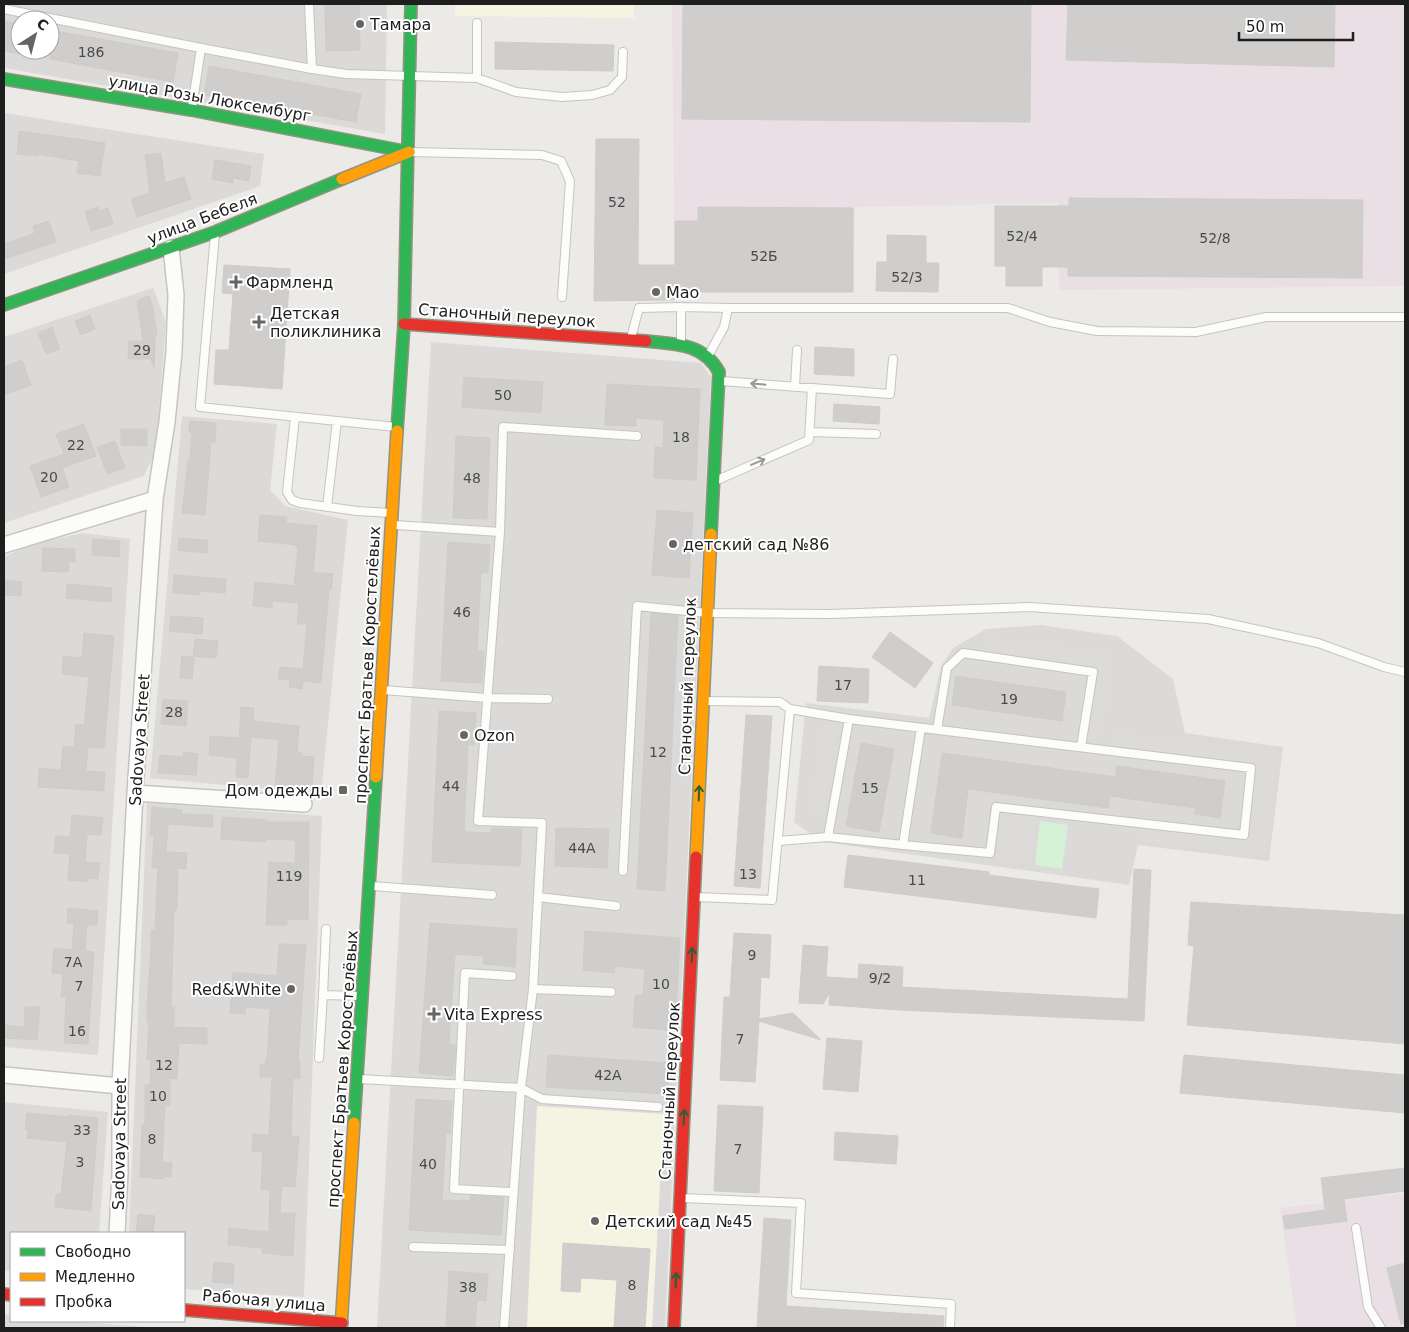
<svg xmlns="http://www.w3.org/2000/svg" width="1409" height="1332" viewBox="0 0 1409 1332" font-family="'DejaVu Sans',sans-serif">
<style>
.residential{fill:#dbdad8;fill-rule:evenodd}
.industrial{fill:#e9dfe5}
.education{fill:#f5f4e2}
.park{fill:#d5f1d6}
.parking{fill:#dcdbda}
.building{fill:#d0cecc;stroke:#cfccc8}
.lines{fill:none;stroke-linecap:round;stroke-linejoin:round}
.lane-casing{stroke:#c5c4c2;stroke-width:10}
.street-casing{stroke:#c5c4c2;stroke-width:18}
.fast-casing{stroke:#93947f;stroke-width:14}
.slow-casing{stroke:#93947f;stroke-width:14}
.jam-casing{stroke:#93947f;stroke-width:14}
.lane{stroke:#fcfcfb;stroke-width:8}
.street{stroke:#fcfcfb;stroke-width:15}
.fast{stroke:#30b455;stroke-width:11}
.slow{stroke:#ff9f0a;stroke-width:11}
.jam{stroke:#e5322d;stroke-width:11}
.oneway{stroke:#989898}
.oneway2{stroke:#266237}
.poi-dot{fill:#666564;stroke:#fff;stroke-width:2}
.labels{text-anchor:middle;stroke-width:4;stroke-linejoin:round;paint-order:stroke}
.number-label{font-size:14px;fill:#4a4a4a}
.poi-label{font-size:16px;fill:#1e1e1e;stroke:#fff;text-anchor:start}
.street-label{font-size:16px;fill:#1e1e1e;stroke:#fff}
</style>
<rect width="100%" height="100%" fill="#eceae6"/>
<path class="residential" d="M4,4H387L385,134L4,68ZM20,20H50V50H20Z
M4,113L264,154L260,186L4,274Z
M153,288L166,322L156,451L144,476L4,523V337Z
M431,342L701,363L711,377L665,1328H377Z
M182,416L277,424L270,490L285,506L348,520L321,794L150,778Z
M83,533L130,539L98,1055L4,1047V557L30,544Z
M1041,625L1117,636L1173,679L1185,733L1283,747L1269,861L1138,845L1129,885L823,842L794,822L806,703L929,718L941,666L953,648L986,629Z
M147,803L322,816L304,1297L184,1289V1233H129Z
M4,1102L108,1112L99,1233H11V1271L4,1270Z
M4,1315H11V1321H72L156,1328H4Z"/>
<path class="industrial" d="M672,4H1405V286L1059,290L1058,203L855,207L853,292H675Z
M1405,1193V1328H1297L1280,1208Z"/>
<path class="education" d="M455,4H634V18L455,16Z
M537,1106L664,1114L652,1328L527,1327Z"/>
<path class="park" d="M1040,821L1068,825L1062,869L1035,865Z"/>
<path class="parking" d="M987,636L1113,653L1102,738L1091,737L1100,664L985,648Z
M822,725L835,727L823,813L810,811Z
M1112,732L1277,751L1265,856L1138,841L1140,828L1248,841L1257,763L1111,746Z
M1004,816L1034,819L1029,865L999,861Z"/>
<path class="building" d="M325,4H359L360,50L326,51Z
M683,4H1031L1030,122L682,119Z
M1068,4H1335L1334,67L1066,60Z
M4,21L20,24V54L4,51Z
M50,30L178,53L173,82L50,59Z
M495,42L614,45L613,71L495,69Z
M209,66L361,94L356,122L204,95Z
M19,131L105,143L100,176L77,173L79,161L38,154V156L17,154Z
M596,139H639L638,265H675V221H698V207L853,208V292H675V300L594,301Z
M161,153L165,183L184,177L191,199L137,217L131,199L150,193L145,155Z
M215,160L251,166L249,181L233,178V183L212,179Z
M1069,198L1363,200L1362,278L1068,276V267H1042V286H1006V266H995V206H1069Z
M98,207L99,211L108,208L113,224L91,231L85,211Z
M49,221L56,242L4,259V244L35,233L33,226Z
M887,235L926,236V263H939L938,292L876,291L877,262H887Z
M224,265L290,269L282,389L214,384L216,350H229L233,294L222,293Z
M149,296L152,304L157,336H155L154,368L151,359H128L129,341H143L137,301Z
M90,315L95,329L81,335L75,321Z
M52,327L60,349L46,354L38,333Z
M815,347L854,349V376L814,374Z
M22,360L31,385L4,395V367Z
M464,377L543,382L541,413L462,407Z
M607,384L700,389L696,480L654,478L655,447L663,448L664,420L636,418V426L605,425Z
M834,404L880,407L879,424L833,421Z
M190,421L216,423L215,443L211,442L205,515L182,513L188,460L190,461L192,433L189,432Z
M84,424L96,456L62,468L69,487L41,497L30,466L64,454L56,434Z
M121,429H147V446L121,445Z
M456,436L490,438L487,519L453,518Z
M115,441L125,468L107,474L97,447Z
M657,510L693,513L689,578L652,575Z
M260,515L287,517L286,523L317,526L313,572L333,574L331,590L329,589L321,683L303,681L302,689L289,687L290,680L278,679L280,667L303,669L307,624H297L299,603L272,601V608L253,606L255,582L294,586L298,548H296V545L258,541Z
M179,538L208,540L207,553L178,550Z
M93,539L120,541L119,557L92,555Z
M448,542L490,545L488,573H481L477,651H484L482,683L441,681Z
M43,548L75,549V562L69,561L68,572L42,571Z
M174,575L226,579L225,593L200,591V595L173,593Z
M4,580L22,582L21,596L4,595Z
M67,584L112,588L111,602L66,598Z
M651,613L678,616L665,891L637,889Z
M171,616L203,618L202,634L169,631Z
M890,632L933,663L915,688L872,657Z
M84,633L114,636L104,748L88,747L86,771L105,772L104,791L38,787L39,768L61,770L63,746L74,747L76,724L84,725L89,677L62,674L63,656L82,658Z
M195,639L218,641L216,658L193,656Z
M182,656L194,657L192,679L180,678Z
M819,666L869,669L868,703L817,701Z
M956,676L1066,692L1062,721L952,705Z
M163,699L188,701L186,726L161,724Z
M241,707L254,708L253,721L299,726L297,753H302L301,756L314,757L312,789L275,786L279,740L251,737L248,778L236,777L237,758L209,755L210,736L239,738Z
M439,711L476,713L474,745H468L464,832L491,833L492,828L522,829L520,866L432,862Z
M746,715L772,716L760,888L734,886Z
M861,743L894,749L879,832L846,826Z
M184,752L198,754L196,775L158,773L160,755L183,757Z
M942,753L1116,777L1117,766L1225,781L1220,818L1194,814L1196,808L1110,796L1108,808L968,789L962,838L931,833Z
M152,807L182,810V814L213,815L212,827L168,824L166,852L187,853L186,869L178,868L177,910H174L171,1007H174V1027L207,1028V1044L179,1043L177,1079L170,1078V1106H165L162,1162L172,1163L171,1177L164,1176V1179L140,1177L142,1124H145V1085H150L151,1060H147L149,1022H147V1006L151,950V930H155L158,868H152L154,835H150Z
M72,815L103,818L101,835L87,834L85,862L100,863L98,879L88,878V882L68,880L70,854L54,853L56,836L70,837Z
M222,817L267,820V822H309L308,920L287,919V925H266L269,862L295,863L296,840L266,839V842L221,839Z
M556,828L609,829L607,868L555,866Z
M848,855L989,872V875L1099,889L1096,918L844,887Z
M1134,869L1151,870L1144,1021L900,1010L829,1005L830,992L823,1004L799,1003L803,945L828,947L826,977L858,979L859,964L903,967L902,987L1128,999Z
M1191,902L1405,915V1044L1187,1025L1194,946L1188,945Z
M68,908L98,911L97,925H87L85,951L94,952L88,1044L64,1043L66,997H61L63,974L52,973L54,948L72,950L74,924L67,923Z
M430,923L517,929L515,967L483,964L484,956L455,954L449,1044L456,1045L453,1076L419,1073Z
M585,931L680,938L675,1031L633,1027L635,995H643L645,969L615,966L614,973L583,970Z
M734,933L771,935L769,978L761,977L759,1019L793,1013L821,1040L759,1021L755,1082L720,1080L724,997H730Z
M279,944L306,945L298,1061H300V1079L293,1078L291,1136H299L295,1187L282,1186L280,1213H295L293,1256L262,1253V1248L228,1245L229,1228L269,1232L270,1190L261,1189L263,1151H252L253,1134L269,1135L272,1077H260V1065H265L266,1059L267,1060L270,1009L246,1007L245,1014L230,1013L233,972L277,976Z
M25,1007H40L37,1040L4,1038V1025L24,1027Z
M827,1038L862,1041L858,1092L823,1089Z
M548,1055L669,1063L667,1094L546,1087Z
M1184,1055L1405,1075V1113L1180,1093Z
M416,1099L452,1101L450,1134L446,1133L442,1200L470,1201L471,1195L504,1197L501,1235L409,1230Z
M718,1105L763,1107L759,1193L714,1191Z
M27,1113L68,1117V1115L98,1118L91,1211L55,1207L56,1194H61L67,1142L27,1138L28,1129H25Z
M835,1132L898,1136L896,1164L834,1160Z
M1405,1168V1191L1344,1199L1347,1221L1285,1229L1283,1216L1325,1210L1321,1178Z
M138,1214L155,1216L153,1233H136Z
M764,1218L791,1220L786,1306L944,1316L943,1328H757Z
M563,1243L650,1249L645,1328H614L617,1280L581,1278L580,1292L561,1291Z
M214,1262L234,1264L233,1284L212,1282Z
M1405,1263V1323L1401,1324L1387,1268Z
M449,1271L488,1274L486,1301L477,1300L475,1328H446Z"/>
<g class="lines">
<g class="lane-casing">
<path id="lane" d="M309,4L312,69
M4,9L201,48
M477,78V23
M192,108L201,48L312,69L346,74L477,78L516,92L562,97L592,95L610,90L622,77L623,52
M409,152L542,155L561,161L570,181L562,297
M215,234L200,407L396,427
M681,307L728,308
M631,338L639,308L681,307V342
M708,356L724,327L728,308H1008L1050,322L1097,331L1196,332L1266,317H1405
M795,387L797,350
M812,388L890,394L893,359
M295,417L287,492L292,500L300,503L357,511L391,513
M810,432L876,434
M715,481L809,440L812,388L721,381
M327,507L337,421
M395,525L500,532
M383,690L487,698L548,699
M705,701L780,702L790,709L849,719L1251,768L1244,835L996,807L990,853L903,845
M937,730L947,668L963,653L1093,672L1081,747
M828,837L849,719
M778,841L828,837L903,845L921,728
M623,871L637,606L707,613L829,614L1029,607L1208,619L1318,643L1384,667L1405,672
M372,886L492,895
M538,897L616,906
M696,897L772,900L790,709
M326,929L323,995L358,996
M512,976L465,973L454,1189L512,1192
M533,989L611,992
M319,1058L323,995
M360,1079L521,1088L533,989L542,823L478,821L500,532L503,427L637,436
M682,1198L801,1203L796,1293L951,1304L950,1328
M1356,1228L1368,1307L1381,1328
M413,1247L510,1250
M504,1328L521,1088L542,1099L658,1107"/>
</g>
<g class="street-casing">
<path id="street" d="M4,545L155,499
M135,793L304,804
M4,1075L120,1086
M117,1233L120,1173V1086L135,793L155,499L167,422L174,352L176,295L171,248"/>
</g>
<g class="fast-casing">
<path id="fast" d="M4,79L191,110L409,152
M4,305L215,232L342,179
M646,341C675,344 703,343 719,372L711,534
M397,431L404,324L411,4
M354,1123L376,777"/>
</g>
<g class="slow-casing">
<path id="slow" d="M342,179L409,152
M376,777L397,431
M696,857L711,534
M341,1328L354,1123"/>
</g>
<g class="jam-casing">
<path id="jam" d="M404,324L646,341
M4,1294L11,1295
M184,1310L342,1323
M674,1328L696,857"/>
</g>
<use href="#lane" class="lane"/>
<use href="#street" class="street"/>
<use href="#fast" class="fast"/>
<use href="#slow" class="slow"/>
<use href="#jam" class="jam"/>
</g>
<defs><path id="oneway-shaft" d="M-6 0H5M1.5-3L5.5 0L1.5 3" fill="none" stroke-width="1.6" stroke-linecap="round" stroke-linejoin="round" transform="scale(1.25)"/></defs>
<g class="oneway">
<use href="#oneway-shaft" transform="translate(758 384) rotate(-175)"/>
<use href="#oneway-shaft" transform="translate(758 462) rotate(-23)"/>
</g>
<g class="oneway2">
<use href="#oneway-shaft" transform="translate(699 793) rotate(-88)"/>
<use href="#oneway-shaft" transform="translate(692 955) rotate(-87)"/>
<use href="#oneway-shaft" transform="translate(684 1117) rotate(-87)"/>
<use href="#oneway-shaft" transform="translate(676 1280) rotate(-87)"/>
</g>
<g class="poi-dot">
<circle cx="360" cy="24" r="5"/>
<path d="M233.5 274.5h5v5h5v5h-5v5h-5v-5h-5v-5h5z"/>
<circle cx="656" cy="292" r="5"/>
<path d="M256.5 314.5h5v5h5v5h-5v5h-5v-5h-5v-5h5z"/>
<circle cx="673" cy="544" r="5"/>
<circle cx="464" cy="735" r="5"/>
<rect x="338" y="785" width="10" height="10" rx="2.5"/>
<circle cx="291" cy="989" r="5"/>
<path d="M431.5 1006.5h5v5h5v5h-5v5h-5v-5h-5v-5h5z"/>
<circle cx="595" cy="1221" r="5"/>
</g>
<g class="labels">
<g class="number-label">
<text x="91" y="57">186</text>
<text x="617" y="207">52</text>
<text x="1022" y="241">52/4</text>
<text x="1215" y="243">52/8</text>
<text x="764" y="261">52Б</text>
<text x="907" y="282">52/3</text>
<text x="142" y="355">29</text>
<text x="503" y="400">50</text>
<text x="681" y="442">18</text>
<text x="76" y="450">22</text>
<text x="49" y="482">20</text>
<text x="472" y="483">48</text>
<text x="462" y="617">46</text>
<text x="843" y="690">17</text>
<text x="1009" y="704">19</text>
<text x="174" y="717">28</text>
<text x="658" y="757">12</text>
<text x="451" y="791">44</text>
<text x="870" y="793">15</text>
<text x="582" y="853">44А</text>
<text x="748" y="879">13</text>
<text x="289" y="881">119</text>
<text x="917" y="885">11</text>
<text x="752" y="960">9</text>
<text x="73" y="967">7А</text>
<text x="880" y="983">9/2</text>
<text x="661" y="989">10</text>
<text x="79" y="991">7</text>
<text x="77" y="1036">16</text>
<text x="740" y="1044">7</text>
<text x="164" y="1070">12</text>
<text x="608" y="1080">42А</text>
<text x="158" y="1101">10</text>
<text x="82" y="1135">33</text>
<text x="152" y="1144">8</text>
<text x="738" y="1154">7</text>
<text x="80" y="1167">3</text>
<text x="428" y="1169">40</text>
<text x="632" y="1290">8</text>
<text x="468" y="1292">38</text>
</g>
<g class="poi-label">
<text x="370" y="30">Тамара</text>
<text x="246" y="288">Фармленд</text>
<text x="666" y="298">Мао</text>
<text x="270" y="319">Детская<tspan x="270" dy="18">поликлиника</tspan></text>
<text x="683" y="550">детский сад №86</text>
<text x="474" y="741">Ozon</text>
<text x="333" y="796" text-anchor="end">Дом одежды</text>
<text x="281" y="995" text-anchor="end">Red&amp;White</text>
<text x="444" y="1020">Vita Express</text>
<text x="605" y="1227">Детский сад №45</text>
</g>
<g class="street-label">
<text transform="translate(210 98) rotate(10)" y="6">улица Розы Люксембург</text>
<text transform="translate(202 218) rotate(-21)" y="6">улица Бебеля</text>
<text transform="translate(507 315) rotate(4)" y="6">Станочный переулок</text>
<text transform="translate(367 665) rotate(-87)" y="6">проспект Братьев Коростелёвых</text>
<text transform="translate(687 686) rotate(-88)" y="6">Станочный переулок</text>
<text transform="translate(139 740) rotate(-86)" y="6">Sadovaya Street</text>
<text transform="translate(342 1069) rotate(-86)" y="6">проспект Братьев Коростелёвых</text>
<text transform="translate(669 1091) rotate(-87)" y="6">Станочный переулок</text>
<text transform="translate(119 1144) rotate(-89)" y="6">Sadovaya Street</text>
<text transform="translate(264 1300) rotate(5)" y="6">Рабочая улица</text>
</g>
</g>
<rect width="1409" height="1332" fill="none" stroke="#1e1e1e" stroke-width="10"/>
<rect x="10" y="1232" width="175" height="90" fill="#ffffff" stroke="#a5a5a5"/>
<rect x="20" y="1248" width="25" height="8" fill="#30b455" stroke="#a5a5a5"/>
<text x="55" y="1257" font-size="15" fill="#1e1e1e">Свободно</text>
<rect x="20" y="1273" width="25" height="8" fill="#ff9f0a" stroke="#a5a5a5"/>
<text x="55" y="1282" font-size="15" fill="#1e1e1e">Медленно</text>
<rect x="20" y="1298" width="25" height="8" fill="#e5322d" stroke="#a5a5a5"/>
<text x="55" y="1307" font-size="15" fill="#1e1e1e">Пробка</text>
<g transform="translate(35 35) rotate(36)"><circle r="24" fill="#ffffff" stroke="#a5a5a5"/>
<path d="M0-4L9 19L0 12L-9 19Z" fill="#666564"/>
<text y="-8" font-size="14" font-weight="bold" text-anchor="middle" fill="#1e1e1e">С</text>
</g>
<path d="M1239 32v8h114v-8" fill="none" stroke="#1e1e1e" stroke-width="2.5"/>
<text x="1246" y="32" font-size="15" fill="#1e1e1e" stroke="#ffffff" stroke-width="4" paint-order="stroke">50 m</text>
</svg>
